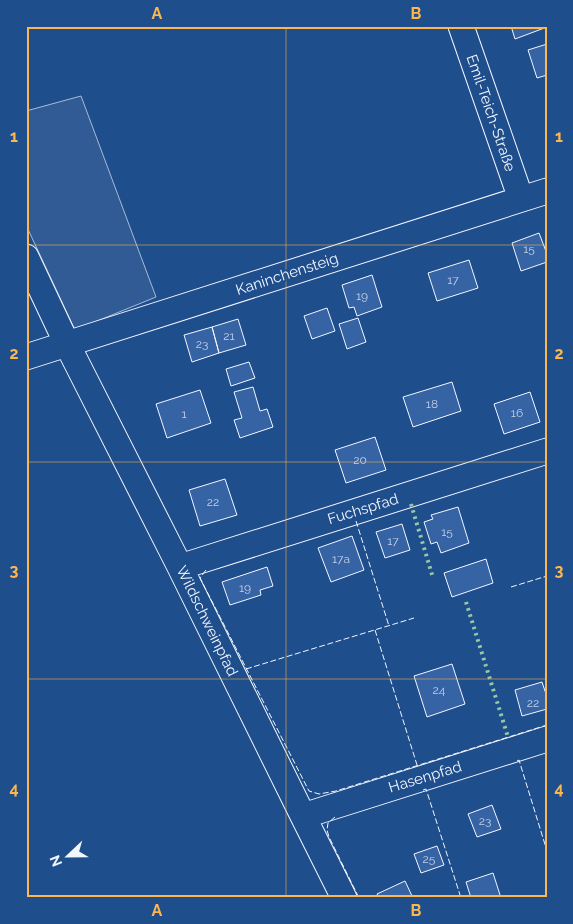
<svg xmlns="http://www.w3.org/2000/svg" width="573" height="924" viewBox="0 0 573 924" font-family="Raleway,sans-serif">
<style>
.built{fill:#305b95;stroke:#a8bbd7}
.building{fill:#3563a3;stroke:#f2f6ff}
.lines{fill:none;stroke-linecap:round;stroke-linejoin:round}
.minor-casing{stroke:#f2f6ff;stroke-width:27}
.minor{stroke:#1f4e8c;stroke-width:25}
.hedge{stroke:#97c8a6;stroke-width:4;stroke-dasharray:2.5 4;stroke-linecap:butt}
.fence{stroke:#f2f6ff;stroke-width:1;stroke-dasharray:6 2.5;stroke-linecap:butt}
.grid{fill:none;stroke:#ffb74d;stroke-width:1;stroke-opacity:0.55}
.labels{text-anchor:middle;stroke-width:4;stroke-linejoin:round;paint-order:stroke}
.number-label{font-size:12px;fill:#c3d1e8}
.street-label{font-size:15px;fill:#f2f6ff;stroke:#1f4e8c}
.neatline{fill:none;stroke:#ffb74d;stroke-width:2}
.grid-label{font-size:16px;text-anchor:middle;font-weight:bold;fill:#ffb74d}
</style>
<rect width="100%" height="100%" fill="#1f4e8c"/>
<path class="built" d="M81,96L156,297L75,330L26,225V111Z"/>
<path class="building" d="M511,26H547V27L515,39Z
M547,44V75L537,78L528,50Z
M539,233L547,254V262L521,271L512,243Z
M469,260L478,288L437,301L428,273Z
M372,275L382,307L357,316L354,307L349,308L342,285Z
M327,308L335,331L312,339L304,316Z
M358,318L366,342L347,349L339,324Z
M238,319L246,345L219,353L212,327Z
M212,327L219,353L192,362L184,335Z
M249,362L255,378L231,386L226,369Z
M452,382L461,411L413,427L403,397Z
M253,387L260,411L267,409L273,427L240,438L234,420L242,418L234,392Z
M200,390L211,423L167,438L156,404Z
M530,392L540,422L504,434L494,404Z
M375,437L386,470L346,483L335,450Z
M225,479L237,515L200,526L189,490Z
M458,507L469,543L441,553L437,542L431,544L424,522L433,519L431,515Z
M402,524L410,550L385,558L376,532Z
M352,536L364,570L331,582L318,548Z
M486,559L493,583L452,597L444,573Z
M267,567L273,586L260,590L261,595L230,605L222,582Z
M452,664L465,704L427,717L414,676Z
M542,682L547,697V709L522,716L515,690Z
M492,805L501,829L477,837L468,814Z
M437,846L444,865L421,873L414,854Z
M493,873L501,898H471L466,882Z
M405,881L413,898H379L377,894Z"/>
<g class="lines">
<g class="minor-casing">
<path id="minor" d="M461,26L521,199
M26,257L67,344L180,567L303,816L344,898
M26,357L547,191
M180,567L547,451
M303,816L547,739"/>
</g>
<use href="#minor" class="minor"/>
<path class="hedge" d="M411,504L433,578
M466,602L508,737"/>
<path class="fence" d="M356,521L389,626
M206,570L200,578L309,791L319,794L336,791L547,725
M511,587L547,576
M375,630L417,765
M246,669L414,618
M517,761L519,760L547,851
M423,790L426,789L461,898
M335,817L328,823L327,830L329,837L359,898"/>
</g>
<path class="grid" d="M286,26V898M26,245H547M26,462H547M26,679H547"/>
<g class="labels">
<g class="number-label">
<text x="529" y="253">15</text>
<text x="453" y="284">17</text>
<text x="362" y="300">19</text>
<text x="229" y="340">21</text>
<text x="202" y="348">23</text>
<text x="432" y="408">18</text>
<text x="517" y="417">16</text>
<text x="184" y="418">1</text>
<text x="360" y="464">20</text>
<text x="213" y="506">22</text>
<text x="447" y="536">15</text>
<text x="393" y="545">17</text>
<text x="341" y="563">17a</text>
<text x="245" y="592">19</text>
<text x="439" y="694">24</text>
<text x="533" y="707">22</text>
<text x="485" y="825">23</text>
<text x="429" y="863">25</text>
</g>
<g class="street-label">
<text transform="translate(491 113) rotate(71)" y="5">Emil-Teich-Straße</text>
<text transform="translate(287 274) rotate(-18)" y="5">Kaninchensteig</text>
<text transform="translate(363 509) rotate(-17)" y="5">Fuchspfad</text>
<text transform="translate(207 621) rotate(64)" y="5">Wildschweinpfad</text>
<text transform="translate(425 777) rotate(-17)" y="5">Hasenpfad</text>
</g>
</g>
<rect width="573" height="924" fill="none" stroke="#1f4e8c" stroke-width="55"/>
<g transform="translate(68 856) rotate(248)" stroke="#1f4e8c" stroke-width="4" paint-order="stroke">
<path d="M0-4L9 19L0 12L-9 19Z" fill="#f2f6ff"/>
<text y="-8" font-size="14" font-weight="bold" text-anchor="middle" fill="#f2f6ff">N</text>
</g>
<rect x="28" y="28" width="518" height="868" class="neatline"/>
<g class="grid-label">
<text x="157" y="19">A</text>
<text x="416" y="19">B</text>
<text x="14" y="142">1</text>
<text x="559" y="142">1</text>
<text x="14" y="359">2</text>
<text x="559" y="359">2</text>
<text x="14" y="576">3</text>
<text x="559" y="576">3</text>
<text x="14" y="794">4</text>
<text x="559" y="794">4</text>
<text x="157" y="916">A</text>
<text x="416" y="916">B</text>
</g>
</svg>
